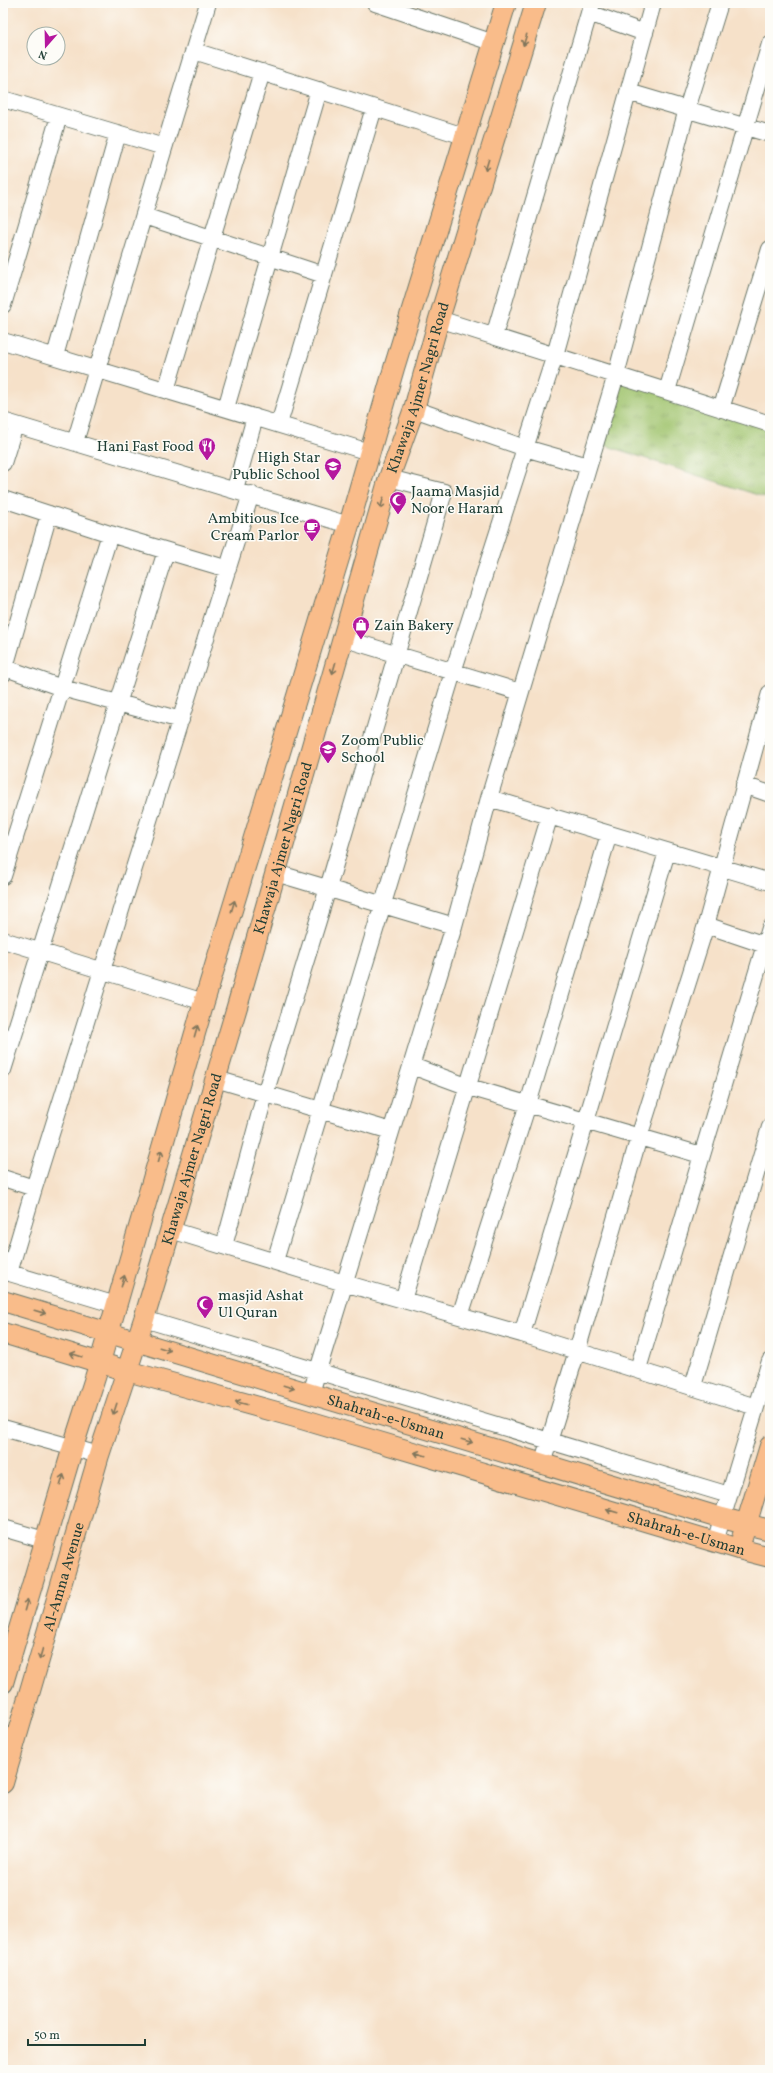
<svg xmlns="http://www.w3.org/2000/svg" width="773" height="2073" viewBox="0 0 773 2073" font-family="Vollkorn,serif">
<style>
.grass{fill:url(#grass-tufts);stroke:#5f8050}
.lines{fill:none;stroke-linecap:round;stroke-linejoin:round}
.minor-casing{stroke:#6a7668;stroke-width:18}
.major-casing{stroke:#6a7668;stroke-width:22}
.minor{stroke:#fff;stroke-width:16}
.major{stroke:#f9bc8a;stroke-width:20}
.oneway{stroke:#81765b}
.labels{text-anchor:middle;stroke-width:3;stroke-linejoin:round;paint-order:stroke}
.street-label{font-size:15px;fill:#1f3d34;stroke:#fdfcf7}
.poi-label{font-size:15px;fill:#1f3d34;stroke:#fdfcf7;text-anchor:start}
</style>
<defs>
<pattern id="grass-tufts" width="24" height="20" patternUnits="userSpaceOnUse"><rect width="24" height="20" fill="#9fc36c"/><path d="M3 7l-1-3M5 7V3M7 7l1-3M15 17l-1-3M17 17v-4M19 17l1-3" fill="none" stroke="#81a05a"/></pattern>
</defs>
<rect width="100%" height="100%" fill="#fdfcf7"/>
<filter id="ink" filterUnits="userSpaceOnUse"><feTurbulence type="fractalNoise" baseFrequency=".025" numOctaves="2"/><feDisplacementMap in="SourceGraphic" scale="8" xChannelSelector="R" yChannelSelector="G"/><feConvolveMatrix kernelMatrix="1 2 1 2 8 2 1 2 1" color-interpolation-filters="sRGB"/></filter>
<filter id="wash" filterUnits="userSpaceOnUse"><feTurbulence type="fractalNoise" baseFrequency=".012" numOctaves="4" result="noise"/><feDisplacementMap in="SourceGraphic" scale="16" xChannelSelector="R" yChannelSelector="G"/><feGaussianBlur stdDeviation="0.9" result="paint"/><feColorMatrix in="noise" values="0 0 0 0 0 0 0 0 0 0 0 0 0 0 0 0 0 1.4 0 .05"/><feComposite in="paint" operator="in"/></filter>
<g filter="url(#wash)">
<rect width="100%" height="100%" fill="#f6e1c9"/>
<path class="grass" d="M616,375L770,424V499L595,442Z"/>
</g>
<g filter="url(#ink)">
<g class="lines">
<g class="minor-casing">
<path id="minor" d="M375,3L494,43
M589,13L645,33
M194,51L464,136
M628,92L770,134
M3,99L164,147
M144,216L324,275
M3,305L59,116
M439,319L770,424
M494,336L592,3
M3,341L369,452
M55,356L118,133
M166,390L262,72
M667,391L770,44
M226,408L319,90
M414,409L525,448L588,466
M721,409L770,249
M3,421L349,525
M279,424L374,108
M75,442L208,3
M3,463L15,425
M235,489L255,417
M3,499L110,534L228,569
M342,638L520,692
M3,667L62,688L181,720
M3,674L49,514
M744,785L770,794
M489,798L770,882
M276,873L454,926
M3,876L110,534
M706,925L765,945
M3,940L204,1002
M412,1066L469,1087L701,1155
M3,1070L166,551
M216,1079L391,1131
M3,1178L34,1188L251,494
M171,1230L344,1283L522,1334L756,1407
M224,1246L265,1094L328,888L444,492L389,478
M275,1261L453,672L555,355L653,3
M3,1271L116,1305
M9,1273L34,1188
M403,1300L550,815
M460,1316L528,1104L609,834
M144,1319L729,1495
M522,1334L667,852
M638,1369L770,928
M693,1386L770,1127
M311,1393L454,926L489,798L616,375L687,109L720,3
M3,1428L99,1455
M542,1464L577,1351L639,1137L706,925L770,693
M3,1528L44,1540
M715,1542L770,1361"/>
</g>
<g class="major-casing">
<g id="major">
<path id="s1" d="M3,1301L722,1518L770,1530"/>
<path id="s2" d="M3,1333L127,1371L295,1417L739,1549L770,1557"/>
<path d="M742,1538L770,1446"/>
<path d="M3,1683L73,1447L100,1362L204,1002L349,525L394,368L506,3"/>
<path id="s3" d="M3,1783L99,1455L144,1319L239,1000L389,478L414,409L439,319L536,3"/>
</g>
</g>
<use href="#minor" class="minor"/>
<use href="#major" class="major"/>
</g>
<defs><path id="oneway-shaft" d="M-6 0H5M1.5-3L5.5 0L1.5 3" fill="none" stroke-width="1.6" stroke-linecap="round" stroke-linejoin="round"/></defs>
<g class="oneway">
<use href="#oneway-shaft" transform="translate(525 40) rotate(107)"/>
<use href="#oneway-shaft" transform="translate(487 165) rotate(107)"/>
<use href="#oneway-shaft" transform="translate(382 503) rotate(106)"/>
<use href="#oneway-shaft" transform="translate(334 668) rotate(106)"/>
<use href="#oneway-shaft" transform="translate(233 906) rotate(-73)"/>
<use href="#oneway-shaft" transform="translate(196 1031) rotate(-74)"/>
<use href="#oneway-shaft" transform="translate(160 1156) rotate(-74)"/>
<use href="#oneway-shaft" transform="translate(123 1281) rotate(-74)"/>
<use href="#oneway-shaft" transform="translate(40 1312) rotate(16)"/>
<use href="#oneway-shaft" transform="translate(165 1349) rotate(17)"/>
<use href="#oneway-shaft" transform="translate(76 1355) rotate(-163)"/>
<use href="#oneway-shaft" transform="translate(289 1387) rotate(17)"/>
<use href="#oneway-shaft" transform="translate(241 1403) rotate(-165)"/>
<use href="#oneway-shaft" transform="translate(115 1409) rotate(108)"/>
<use href="#oneway-shaft" transform="translate(467 1441) rotate(17)"/>
<use href="#oneway-shaft" transform="translate(420 1454) rotate(-164)"/>
<use href="#oneway-shaft" transform="translate(62 1480) rotate(-73)"/>
<use href="#oneway-shaft" transform="translate(612 1511) rotate(-164)"/>
<use href="#oneway-shaft" transform="translate(26 1605) rotate(-74)"/>
<use href="#oneway-shaft" transform="translate(41 1654) rotate(106)"/>
</g>
</g>
<defs>
<g id="restaurant-pin" transform="scale(0.9)"><path d="M0 17L-7.5 6A9.5 9.5 0 1 1 7.5 6Z" fill="#b5179e" stroke="#fdfcf7"/><path d="M-5-6h1v4h1v-4h1v4h1v-4h1v5L-1.5 .5V6h-2V.5L-5-1ZM5-6V6H3V1.5H1.5Q1.5-4 5-6Z" fill="#fff"/></g>
<g id="school-pin" transform="scale(0.9)"><path d="M0 17L-7.5 6A9.5 9.5 0 1 1 7.5 6Z" fill="#b5179e" stroke="#fdfcf7"/><path d="M0-5L7-2L0 1L-7-2ZM-4 1L0 2.5L4 1V4Q0 6-4 4Z" fill="#fff"/></g>
<g id="mosque-pin" transform="scale(0.9)"><path d="M0 17L-7.5 6A9.5 9.5 0 1 1 7.5 6Z" fill="#b5179e" stroke="#fdfcf7"/><path d="M3.5-4.9A6 6 0 1 0 3.5 4.9A5 5 0 1 1 3.5-4.9Z" fill="#fff"/></g>
<g id="cafe-pin" transform="scale(0.9)"><path d="M0 17L-7.5 6A9.5 9.5 0 1 1 7.5 6Z" fill="#b5179e" stroke="#fdfcf7"/><path d="M-5.5-4.5H6V0H3Q3 3.5 0 3.5H-2.5Q-5.5 3.5-5.5 0ZM3-3.2v2h1.7v-2ZM-6 4.5H4V6H-6Z" fill="#fff"/></g>
<g id="shop-pin" transform="scale(0.9)"><path d="M0 17L-7.5 6A9.5 9.5 0 1 1 7.5 6Z" fill="#b5179e" stroke="#fdfcf7"/><path d="M-5-2.5h2.3a2.7 3.5 0 0 1 5.4 0H5L5.5 6h-11ZM-1.5-2.5h3a1.5 2.3 0 0 0-3 0Z" fill="#fff"/></g>
</defs>
<g fill-rule="evenodd">
<use href="#restaurant-pin" x="207" y="446"/>
<use href="#school-pin" x="333" y="466"/>
<use href="#mosque-pin" x="398" y="500"/>
<use href="#cafe-pin" x="312" y="527"/>
<use href="#shop-pin" x="361" y="625"/>
<use href="#school-pin" x="328" y="749"/>
<use href="#mosque-pin" x="205" y="1304"/>
</g>
<g class="labels">
<g class="street-label">
<text dy="5" stroke="none"><textPath href="#s3" startOffset="1456">Khawaja Ajmer Nagri Road</textPath></text>
<text dy="5" stroke="none"><textPath href="#s3" startOffset="976">Khawaja Ajmer Nagri Road</textPath></text>
<text dy="5" stroke="none"><textPath href="#s3" startOffset="652">Khawaja Ajmer Nagri Road</textPath></text>
<text dy="5" stroke="none"><textPath href="#s1" startOffset="400">Shahrah-e-Usman</textPath></text>
<text dy="5" stroke="none"><textPath href="#s2" startOffset="712">Shahrah-e-Usman</textPath></text>
<text dy="5" stroke="none"><textPath href="#s3" startOffset="215">Al-Amna Avenue</textPath></text>
</g>
<g class="poi-label">
<text x="194" y="451" text-anchor="end">Hani Fast Food</text>
<text x="320" y="462" text-anchor="end">High Star<tspan x="320" dy="17">Public School</tspan></text>
<text x="411" y="496">Jaama Masjid<tspan x="411" dy="17">Noor e Haram</tspan></text>
<text x="299" y="523" text-anchor="end">Ambitious Ice<tspan x="299" dy="17">Cream Parlor</tspan></text>
<text x="374" y="630">Zain Bakery</text>
<text x="341" y="745">Zoom Public<tspan x="341" dy="17">School</tspan></text>
<text x="218" y="1300">masjid Ashat<tspan x="218" dy="17">Ul Quran</tspan></text>
</g>
</g>
<rect width="773" height="2073" fill="none" stroke="#fdfcf7" stroke-width="16"/>
<g transform="translate(46 46) rotate(200)"><circle r="19" fill="#fdfcf7" stroke="#a4b0a9"/>
<path d="M0-3L7 15L0 10L-7 15Z" fill="#b5179e"/>
<text y="-6" font-size="11" font-weight="bold" text-anchor="middle" fill="#1f3d34">N</text>
</g>
<path d="M28 2039v6h117v-6" fill="none" stroke="#1f3d34" stroke-width="2"/>
<text x="34" y="2039" font-size="12" fill="#1f3d34" stroke="#fdfcf7" stroke-width="3" paint-order="stroke">50 m</text>
</svg>
